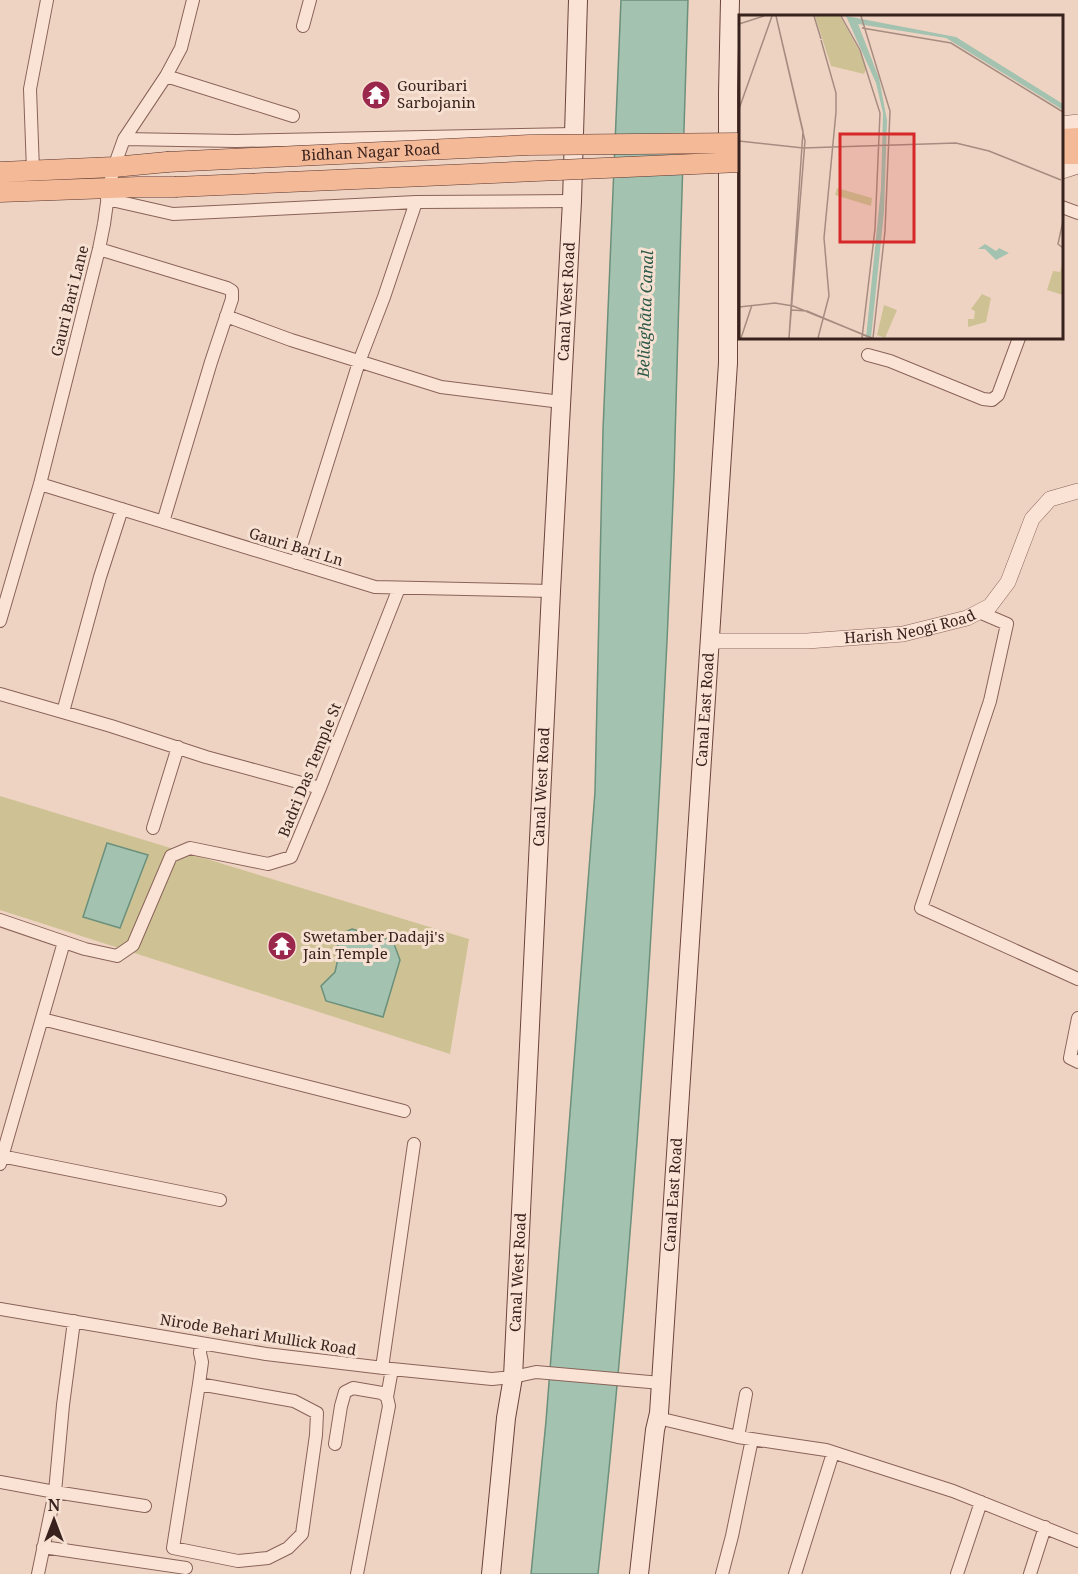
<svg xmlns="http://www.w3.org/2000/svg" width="1078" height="1574" viewBox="0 0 1078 1574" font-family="'Noto Serif',serif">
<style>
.green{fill:#cec295}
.water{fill:#a4c2b0;stroke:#6b907b;stroke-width:1.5}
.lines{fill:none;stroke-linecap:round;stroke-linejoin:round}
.minor-casing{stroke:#896358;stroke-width:14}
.tertiary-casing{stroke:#896358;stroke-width:16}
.secondary-casing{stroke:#6b443c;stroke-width:20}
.primary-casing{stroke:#57332d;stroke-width:21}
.minor{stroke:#fae3d5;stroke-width:12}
.tertiary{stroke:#fae3d5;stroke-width:15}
.secondary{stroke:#fae3d5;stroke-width:18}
.primary{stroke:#f4ba98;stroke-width:20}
.primary-bridge-casing{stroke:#57332d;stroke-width:21;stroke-linecap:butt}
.primary-bridge{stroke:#f4ba98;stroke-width:20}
.labels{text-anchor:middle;stroke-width:6;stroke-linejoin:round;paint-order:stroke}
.poi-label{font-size:15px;fill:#39221d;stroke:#f6e0d1;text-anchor:start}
.street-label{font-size:15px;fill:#39221d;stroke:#f6e0d1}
.water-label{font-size:16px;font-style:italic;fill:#2c5948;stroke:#f6e0d1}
.inset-road{fill:none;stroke:#a68c80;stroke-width:1.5}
.view{fill:#d62828;fill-opacity:0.15;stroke:#d62828;stroke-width:3}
.inset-edge{fill:none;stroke:#39221d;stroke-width:3}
</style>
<rect width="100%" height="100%" fill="#efd3c2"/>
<path class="green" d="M0,796L469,939L450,1054L0,910Z"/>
<path class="water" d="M621,0H688C682,158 679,317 674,475C668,634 660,792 650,950C637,1158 621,1367 598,1574H531L546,1421L595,792L603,430Z
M107,843L148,855L120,928L83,917Z
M352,929L393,941L400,960L383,1017L326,1001L321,986L335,972L339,954L336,936Z"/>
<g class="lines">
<g class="minor-casing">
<path id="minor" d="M303,26L310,0
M166,76L293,116
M124,139L236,141L573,134
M33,170L30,89L47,0
M107,199L173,214L416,202L572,201
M1062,207L1078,213
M99,249L227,288L232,291V299L211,362L163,522
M226,316L291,340L441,387L561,402
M868,355L890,361L983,399L992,400L998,395L1019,338
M40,484L375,587L551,591
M296,563L359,362L384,297L416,202
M979,612L1007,624L990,701L921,908L1078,979
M0,621L40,484L99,249L104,224L109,188L114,167L124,139L166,76L181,48L193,0
M0,694L111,726L206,757L320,788
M63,712L100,577L122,509
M153,828L178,747
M0,920L85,949L117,956L133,945L171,856L190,848L268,864L291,857L320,788L399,588
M1078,1018L1070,1058L1078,1062
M42,1019L404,1111
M1,1156L220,1200
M0,1164L64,942
M0,1309L266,1354L392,1369L492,1379L513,1377L536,1372L661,1383
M382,1368L414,1144
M199,1384L294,1401L317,1413L316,1435L302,1534L288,1548L268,1558L238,1561L173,1548L199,1384L202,1362L200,1353L201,1343
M387,1397L392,1369
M658,1418L738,1437L826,1450L953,1491L1078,1541
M738,1437L746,1394
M335,1444L341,1406L345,1392L353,1388L382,1393L387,1397L389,1406L357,1574
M0,1482L55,1492L145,1506
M43,1547L186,1568
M38,1574L55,1492L63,1405L74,1321
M722,1574L732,1536L752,1439
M795,1574L833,1453
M957,1574L981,1502
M1030,1574L1045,1527"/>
</g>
<g class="tertiary-casing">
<g id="tertiary">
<path d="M1062,124L1078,122"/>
<path d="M1062,171L1078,166"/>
<path id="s1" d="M710,641H807L903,634L967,618L990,606L1008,582L1032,519L1050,499L1078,491"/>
</g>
</g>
<g class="secondary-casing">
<g id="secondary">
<path id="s2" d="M491,1574L506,1418L513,1377L551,591L572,201L578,0"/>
<path id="s3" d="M639,1574L655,1430L659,1413L728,363V93L730,0"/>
</g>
</g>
<g class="primary-casing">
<path id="primary" d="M1062,139L1078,138
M1062,154H1078
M0,172L114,167L167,162
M0,192L138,187H175"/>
</g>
<use href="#minor" class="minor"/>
<use href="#tertiary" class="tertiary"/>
<use href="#secondary" class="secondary"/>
<use href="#primary" class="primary"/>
<g class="primary-bridge-casing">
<g id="primary-bridge">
<path id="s4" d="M167,162L529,145L740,143"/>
<path d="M175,187L740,162"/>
</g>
</g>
<use href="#primary-bridge" class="primary-bridge"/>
</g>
<defs>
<g id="temple-disc" transform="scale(1.5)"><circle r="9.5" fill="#9a274c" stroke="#f6e0d1"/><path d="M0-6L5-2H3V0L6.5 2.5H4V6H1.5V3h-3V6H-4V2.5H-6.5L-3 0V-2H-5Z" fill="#fff"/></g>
</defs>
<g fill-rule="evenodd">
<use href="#temple-disc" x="376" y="95"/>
<use href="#temple-disc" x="282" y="946"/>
</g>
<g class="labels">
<g class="poi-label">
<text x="397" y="91">Gouribari<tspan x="397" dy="17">Sarbojanin</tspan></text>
<text x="303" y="942">Swetamber Dadaji's<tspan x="303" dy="17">Jain Temple</tspan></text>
</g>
<g class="street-label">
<text dy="5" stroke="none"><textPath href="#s4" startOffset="204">Bidhan Nagar Road</textPath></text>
<text transform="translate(70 301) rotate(-76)" y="5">Gauri Bari Lane</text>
<text dy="5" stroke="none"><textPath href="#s2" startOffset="1275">Canal West Road</textPath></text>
<text transform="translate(296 547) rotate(17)" y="5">Gauri Bari Ln</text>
<text dy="5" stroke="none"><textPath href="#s1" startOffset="201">Harish Neogi Road</textPath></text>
<text dy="5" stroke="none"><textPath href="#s3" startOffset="867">Canal East Road</textPath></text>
<text transform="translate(310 770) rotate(-68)" y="5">Badri Das Temple St</text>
<text dy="5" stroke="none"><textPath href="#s2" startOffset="789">Canal West Road</textPath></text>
<text dy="5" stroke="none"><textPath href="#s3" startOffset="381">Canal East Road</textPath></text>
<text dy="5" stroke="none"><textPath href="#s2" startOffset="303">Canal West Road</textPath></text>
<text transform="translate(258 1335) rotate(9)" y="5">Nirode Behari Mullick Road</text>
</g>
<g class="water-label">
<text transform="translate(645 314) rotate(-88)" y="6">Beliāghāta Canal</text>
</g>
</g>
<g transform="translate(739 15)">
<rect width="324" height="324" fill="#efd3c2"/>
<path d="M76,1H101L121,37L127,54L125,59L92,51ZM98,173L133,183L132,191L96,180ZM324,246V280L308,275L314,256L321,257ZM243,279L252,283L247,307L229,312V304H235L236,296L232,294ZM145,290L158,295L146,323L138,320Z" fill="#cec295"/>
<path d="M107,1L217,22L324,89V95L207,23L119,9L140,63L148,105L145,197L132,323H127L142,173L144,98L137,68ZM246,229L257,236L260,233L270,238L257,245L246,234H239Z" fill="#a4c2b0"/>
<path class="inset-road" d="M37,1L64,116L50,323M37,1L66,126L50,323M75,1L82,24M102,1L121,35L141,98L136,214L123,323M122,1L151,96L146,216L134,323M0,9L25,1M123,13L212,28L324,97M0,94L33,1M0,126L64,133L217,128L250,136L322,165M324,206L319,229L324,233M0,292L36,288L54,291L133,323M53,295L68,296L132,323M2,323L13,290M79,323L90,281L85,223L97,97V78L82,25"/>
<path class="view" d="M101,119H175V227H101Z"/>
<rect width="324" height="324" class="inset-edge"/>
</g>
<g transform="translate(54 1520)" stroke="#f6e0d1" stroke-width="4.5" paint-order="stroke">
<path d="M0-4.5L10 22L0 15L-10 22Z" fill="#39221d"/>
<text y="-9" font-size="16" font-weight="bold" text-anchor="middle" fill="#39221d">N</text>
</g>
</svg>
